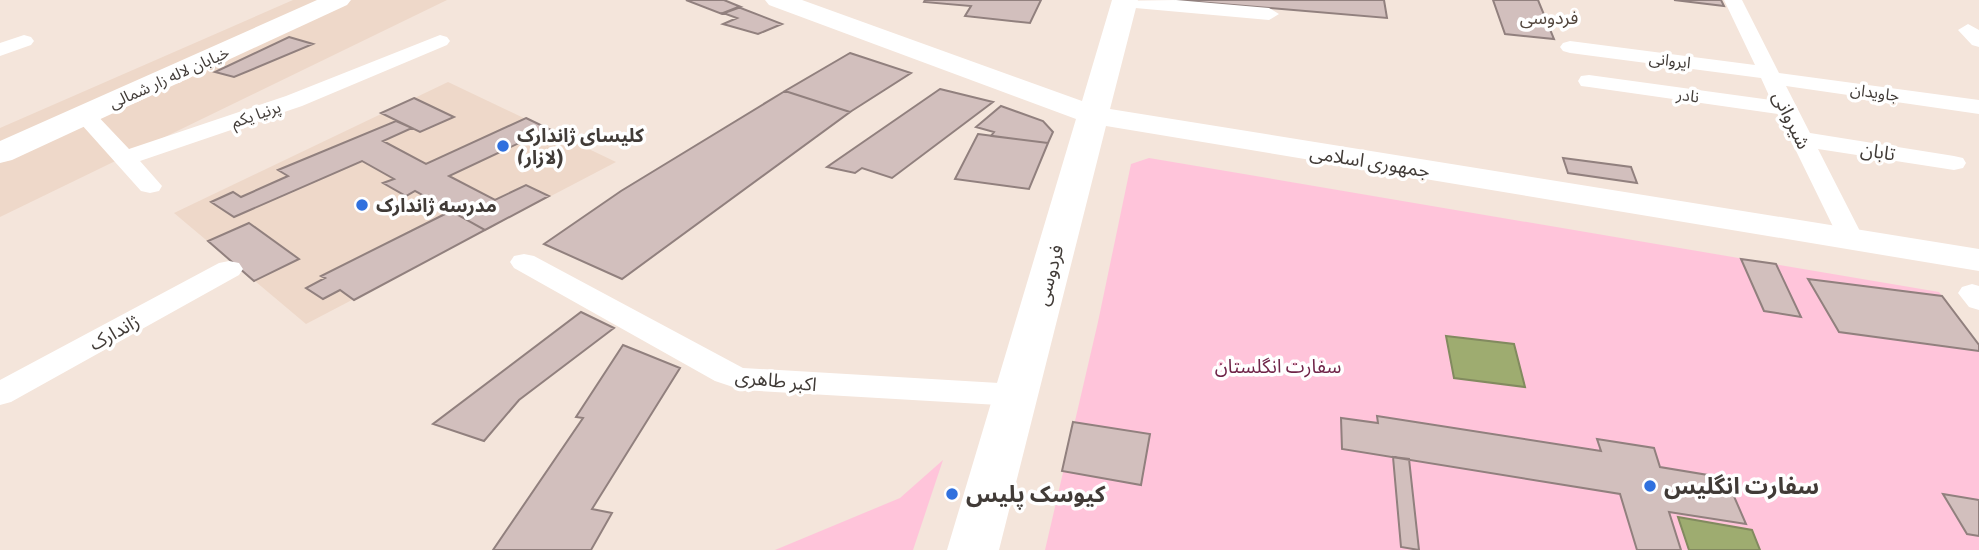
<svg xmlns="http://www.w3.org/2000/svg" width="1979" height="550" viewBox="0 0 1979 550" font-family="Signika,'Noto Sans Arabic',sans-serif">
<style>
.built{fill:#eed8c9}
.green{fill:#ffc4da}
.water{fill:#9eac70;stroke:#828a5f;stroke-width:2}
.building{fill:#d2bfbd;stroke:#91807e;stroke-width:2}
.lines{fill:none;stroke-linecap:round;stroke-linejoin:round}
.street{fill:#fff;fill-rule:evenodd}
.secondary{fill:#fff;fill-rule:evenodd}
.primary{fill:#fff;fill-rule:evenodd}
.poi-dot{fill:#3070de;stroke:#fff;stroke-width:2.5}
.labels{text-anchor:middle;stroke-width:7;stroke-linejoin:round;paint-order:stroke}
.far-street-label{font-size:16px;fill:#413b37;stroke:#fff}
.far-neighbourhood-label{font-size:18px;fill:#52463d;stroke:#fff}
.street-label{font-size:19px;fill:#413b37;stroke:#fff}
.poi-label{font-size:19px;font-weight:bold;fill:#413b37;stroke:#fff;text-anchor:start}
.park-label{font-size:19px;fill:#6f2448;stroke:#fff}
.near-poi-label{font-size:23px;font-weight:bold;fill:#413b37;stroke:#fff;text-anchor:start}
</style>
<rect width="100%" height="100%" fill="#f4e5db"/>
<path class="built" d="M293,0H447L0,217V128Z
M448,82L616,162L306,324L174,213Z"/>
<path class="green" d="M1149,158L1939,292L1979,345V550H1045L1098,322L1131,164Z
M943,460L913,550H775L900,498Z"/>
<path class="water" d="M1446,336L1514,344L1525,387L1454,378Z
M1678,517L1752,530L1760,550H1689Z"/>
<path class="building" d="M686,0H724L741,7L722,14Z
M925,0H1041L1030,23L965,16L971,6L924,2Z
M1174,0H1384L1387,18Z
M1493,0H1538L1554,39L1505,34Z
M1674,0H1721L1724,6Z
M738,7L782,24L758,34L723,24L737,18L723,13Z
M289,37L313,44L234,77L215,72Z
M850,53L911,73L850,112L785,91Z
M940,89L993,102L892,178L862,168L855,173L827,167Z
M785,91L850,112L622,279L544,244L621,191Z
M414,98L454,117L420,132L381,113Z
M1001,106L1043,121L1053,132L1048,143L991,136L994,132L976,127Z
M526,118L549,129L449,176L495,200L526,185L549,196L485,230L415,191L406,196L383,183L394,179L362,161L234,217L211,202L233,192L241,197L288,176L278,170L396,121L412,128L383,141L426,164Z
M978,134L1048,143L1029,189L955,179Z
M1563,158L1631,167L1637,183L1568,173Z
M451,211L485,230L354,300L340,290L323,299L306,288L325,278L321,276Z
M249,223L299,259L254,281L208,241Z
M1741,259L1776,264L1801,317L1764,311Z
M1808,279L1942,296L1979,345V351L1839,332Z
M581,312L614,328L519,400L484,441L433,424Z
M623,345L680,368L592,509L612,513L591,550H493L583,418L576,417Z
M1377,416L1601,451L1597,439L1654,448L1660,467L1726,478L1746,524L1669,512L1681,550H1637L1620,494L1342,449L1341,418L1378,423Z
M1073,422L1150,434L1141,485L1062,471Z
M1393,457L1409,459L1419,550L1401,547Z
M1943,494L1979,500V536L1967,534Z"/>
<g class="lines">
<path class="street" d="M1176,0L1269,8L1279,14L1269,20L1124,7L1115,1Z
M1724,0H1742L1779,73L1979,100V114L1786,86L1810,133L1954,156L1963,158L1966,163L1963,168L1954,170L1818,149L1864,239L1860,245L1851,247L1842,245L1778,114L1589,87L1581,86L1578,81L1581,76L1589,75L1771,100L1761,78L1570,53L1563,51L1560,47L1563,43L1570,41L1755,65Z
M1968,24L1979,30V47L1972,45L1958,30Z
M24,35L31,37L34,41L31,45L0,56V43Z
M440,35L447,37L450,41L447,45L302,106L140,161L162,186L159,191L150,193L141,191L73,115L76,110H92L129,149L286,96Z
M524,254L534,256L743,368L1016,384L1027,387L1032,395L1027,403L1016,406L742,390L715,381L514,268L510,262L514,256Z
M229,261L239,263L243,269L239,275L11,402L0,405V380L219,263Z
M1972,284L1979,286V310L1969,307L1958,293L1962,287Z"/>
<path class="secondary" d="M317,0H351L347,5L12,160L0,163V141Z"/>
<path class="primary" d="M765,0H802L1082,101L1112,0H1138L1110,109L1979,249V271L1106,126L999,550H947L1076,119L769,5Z"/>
</g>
<g class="poi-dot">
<circle cx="503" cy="146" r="7"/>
<circle cx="362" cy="205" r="7"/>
<circle cx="1650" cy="486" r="7"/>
<circle cx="952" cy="494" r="7"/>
</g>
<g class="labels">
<g class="far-street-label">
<text transform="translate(1670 60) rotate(7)" y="6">ایروانی</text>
<text transform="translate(169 77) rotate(-24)" y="6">خیابان لاله زار شمالی</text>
<text transform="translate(1875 92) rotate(8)" y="6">جاویدان</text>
<text transform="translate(1688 95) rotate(8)" y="6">نادر</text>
<text transform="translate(256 114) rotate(-19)" y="6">پرنیا یکم</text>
</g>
<g class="far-neighbourhood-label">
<text x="1549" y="24">فردوسی</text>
</g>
<g class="street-label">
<text transform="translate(1792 120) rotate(64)" y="7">شیروانی</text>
<text transform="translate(1878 151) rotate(9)" y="7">تابان</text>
<text transform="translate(1370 161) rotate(9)" y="7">جمهوری اسلامی</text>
<text transform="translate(1049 275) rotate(-75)" y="7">فردوسی</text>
<text transform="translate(114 332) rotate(-29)" y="7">ژاندارک</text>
<text transform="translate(776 380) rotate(6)" y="7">اکبر طاهری</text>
</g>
<g class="poi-label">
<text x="517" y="142">کلیسای ژاندارک<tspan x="517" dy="22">(لازار)</tspan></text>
<text x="376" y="212">مدرسه ژاندارک</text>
</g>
<g class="park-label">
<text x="1278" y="373">سفارت انگلستان</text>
</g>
<g class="near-poi-label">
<text x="1664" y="494">سفارت انگلیس</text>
<text x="966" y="502">کیوسک پلیس</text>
</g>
</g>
</svg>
